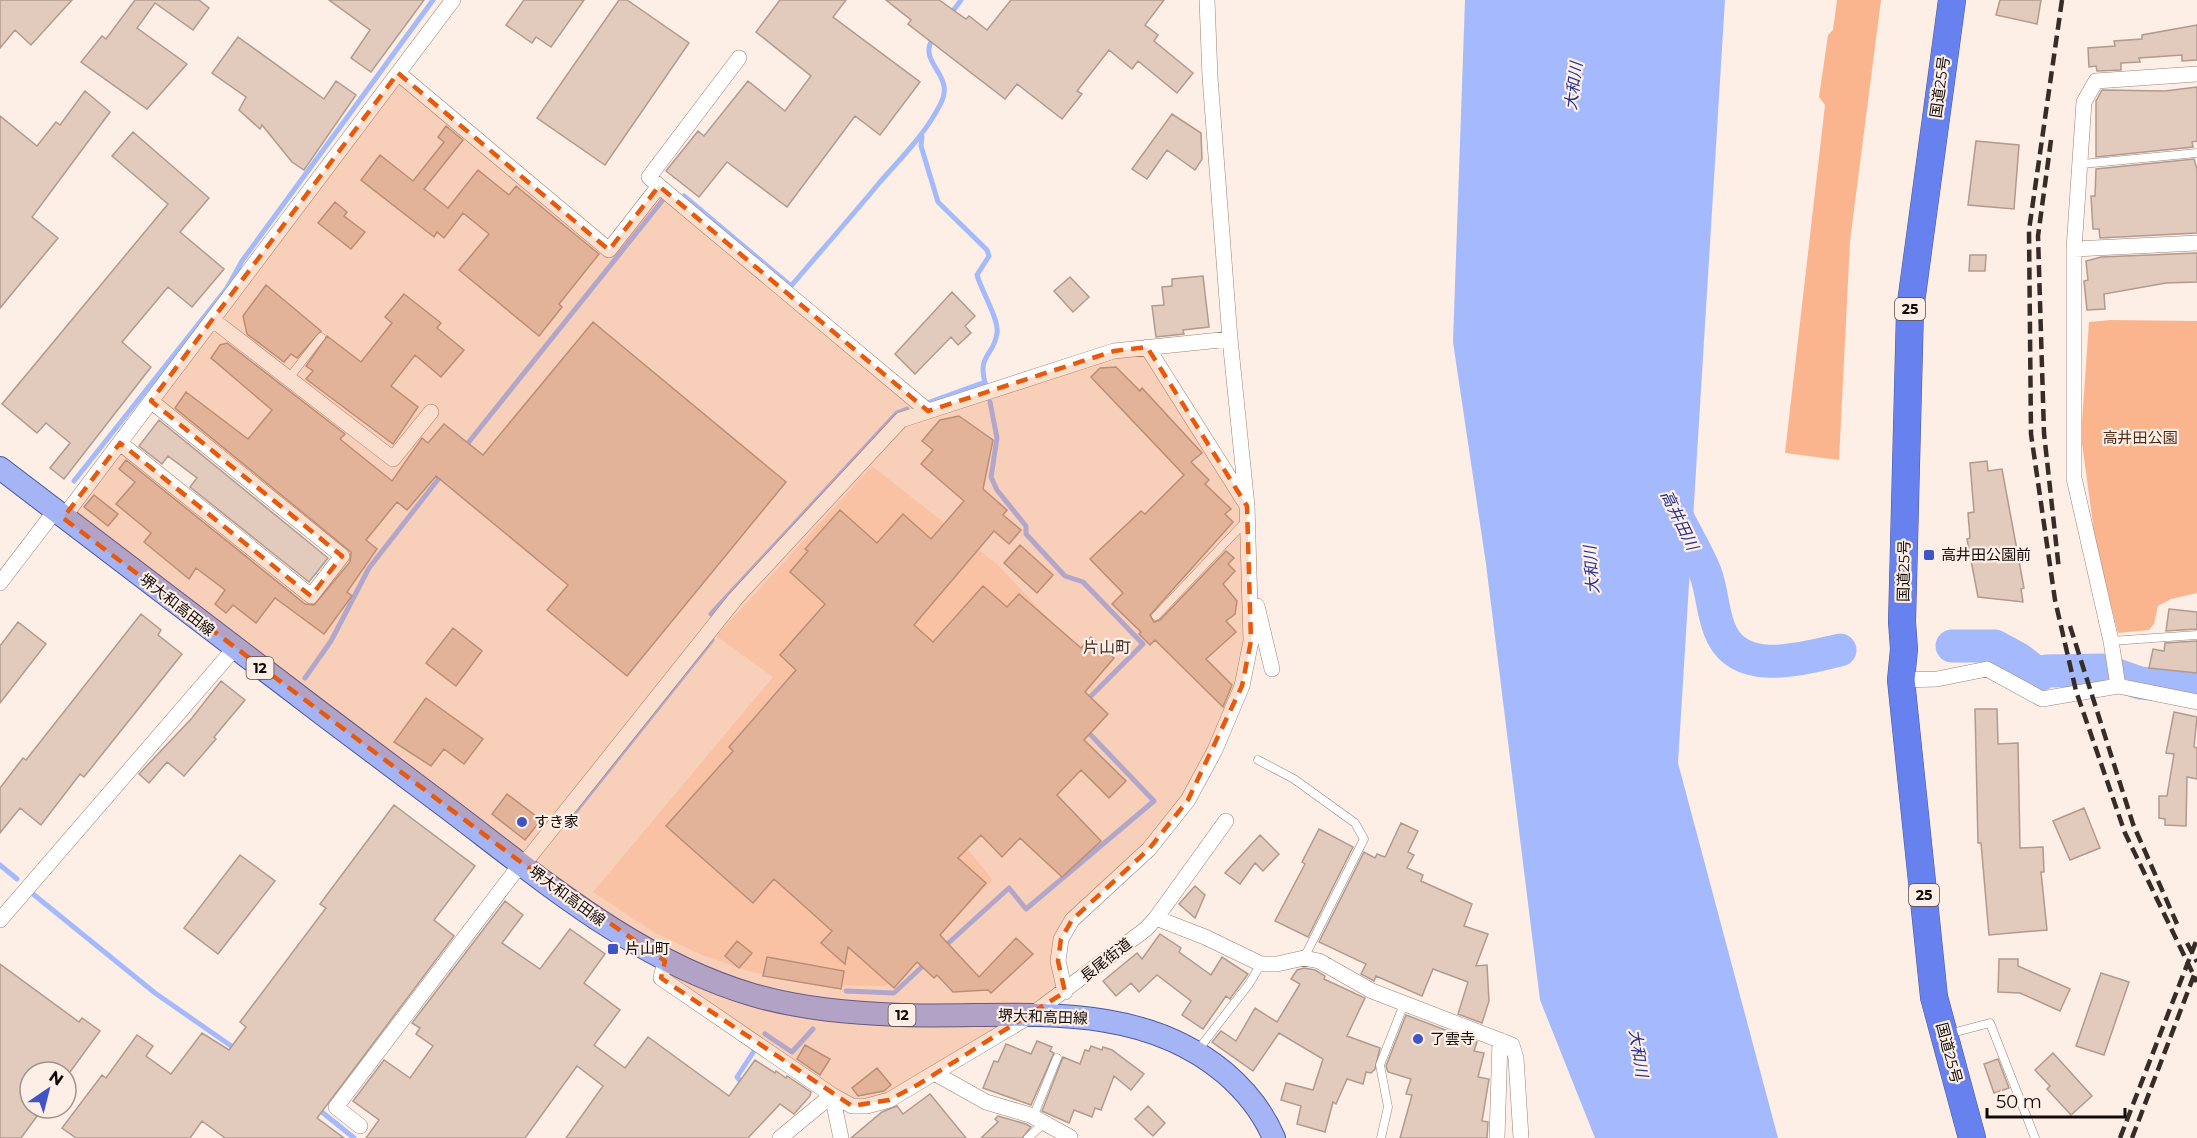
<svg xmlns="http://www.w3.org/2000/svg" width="2197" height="1138" viewBox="0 0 2197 1138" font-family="Montserrat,'Noto Sans JP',sans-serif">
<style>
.built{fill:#feddcc}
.green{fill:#fab58f}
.water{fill:#a5bafc}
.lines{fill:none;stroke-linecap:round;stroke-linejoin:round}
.stream{stroke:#a5bafc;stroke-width:5}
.river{stroke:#a5bafc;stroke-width:33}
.building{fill:#e2cabd;stroke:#b19a8e;stroke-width:1.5}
.lane-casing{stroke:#9a8377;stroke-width:9}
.street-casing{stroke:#9a8377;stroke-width:16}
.primary-casing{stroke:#49589e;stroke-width:24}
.highway-casing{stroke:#49589e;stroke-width:28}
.lane{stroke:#fff;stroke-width:8}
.street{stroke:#fff;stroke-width:15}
.primary{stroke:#a4b4f5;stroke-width:22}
.highway{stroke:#6782ef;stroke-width:27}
.rail{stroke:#362d29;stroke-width:4.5;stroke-dasharray:12 6;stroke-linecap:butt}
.marked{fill:#e8590c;fill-opacity:0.2;stroke:#e8590c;stroke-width:4.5;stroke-dasharray:12 8;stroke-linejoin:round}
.poi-dot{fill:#3f54c7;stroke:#fdeee6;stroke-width:2}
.labels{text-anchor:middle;stroke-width:4.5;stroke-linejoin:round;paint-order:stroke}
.shield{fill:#fdeee6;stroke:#584e4a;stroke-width:1.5}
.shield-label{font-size:14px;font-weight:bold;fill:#120a07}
.street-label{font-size:15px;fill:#120a07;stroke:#fdeee6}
.park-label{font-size:15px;fill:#4d2a16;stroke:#fdeee6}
.poi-label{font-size:15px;fill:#120a07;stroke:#fdeee6;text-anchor:start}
.water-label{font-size:16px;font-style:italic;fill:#25328d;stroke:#fdeee6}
.neighbourhood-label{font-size:16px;fill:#453228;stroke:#fdeee6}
</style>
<rect width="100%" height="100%" fill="#fdeee6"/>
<path class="built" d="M872,466L997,564L1097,670L956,835L993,880L886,986L816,985L751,972L702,955L655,933L593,892L773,677L716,636Z"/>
<path class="green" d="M1837,0H1881L1850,241L1839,460L1785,453L1825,105L1819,97L1828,35L1833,30Z
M2111,320L2197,321V593L2171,599L2158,606L2154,624L2149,630L2118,633L2096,546L2081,436L2089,322Z"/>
<path class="water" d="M1465,0H1725L1678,763L1778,1138H1595L1540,1000L1486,564L1453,342Z"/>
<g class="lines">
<path class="stream" d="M950,15L961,0
M922,137L921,146L938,202L987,250L989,256L977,275C981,290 999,319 997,333C994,357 976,354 986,386
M684,196L791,286C821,251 851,217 880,182C903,156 926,133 941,103C956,74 915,62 934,37
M990,402L997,438L991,477L997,490L1026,526V534L1065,576L1083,582L1143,644L1085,702
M927,403L985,382
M464,448L662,201
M74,481L227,288L242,261L433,0
M711,614L897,413L907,409
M305,678L331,641L369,568L443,473
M571,817L712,640
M0,865L17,879
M33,894L155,993L237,1050
M944,947L1009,888L1026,909L1154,801L1086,730
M846,991L894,993L926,963
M765,1034L792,1052L813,1029
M743,1084L737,1077L754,1051
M317,1108L354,1138"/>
<path class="river" d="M1672,506C1682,528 1696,550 1705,572C1713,592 1712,616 1722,635C1743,677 1804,658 1840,650
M1952,646H1995L2019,659L2040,675L2046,671L2103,670L2140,683L2197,688"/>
</g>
<path class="building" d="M0,0H72L31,45L15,30L0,48Z
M135,0H199L209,8L193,30L155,3L137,28L187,64L147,109L81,62L102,36L106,39Z
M329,0H424L371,72L351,58L370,30Z
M524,0H584L551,47L536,37L532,43L506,25Z
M619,0H627L689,43L605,165L537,118Z
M780,0H846L833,17L920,82L880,135L855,116L787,207L727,162L699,197L666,171L698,131L704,136L748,81L785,111L811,76L756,32Z
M886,0H939L966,19L969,16L987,30L1011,0H1164L1145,25L1158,35L1154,41L1193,73L1177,93L1138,61L1132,69L1109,50L1077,91L1082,94L1062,119L1017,84L1005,99L908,24L911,20Z
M2000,0H2041L2037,24L1996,15Z
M2197,25V60L2182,61V55L2139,58L2140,62L2121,63V70L2097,71L2096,66L2089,67L2088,48L2115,46L2114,41L2142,39V35Z
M238,37L324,99L336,81L356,95L304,170L292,162L262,125L260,129L239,110L246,97L212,73Z
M2197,87V141L2192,142L2193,147L2096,157V101L2102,90L2165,91Z
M85,91L110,112L32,217L58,238L0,308V116L37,146L56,122L60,125Z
M1172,114L1201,133L1202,159L1195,170L1167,150L1147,179L1132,169Z
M446,126L463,140L424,189L448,208L478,170L509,195L516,186L599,254L559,304L562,307L539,336L459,270L489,234L463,213L444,238L437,232L434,237L361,180L380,155L413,181L444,142L438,137Z
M133,132L209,198L180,232L224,269L192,307L168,287L122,342L151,367L64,479L50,468L70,443L46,423L37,433L2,404L168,204L112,156Z
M1976,141L2019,145L2014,209L1968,205Z
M2194,159L2197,169V233L2100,238L2099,229H2093L2091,196H2095L2096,169Z
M335,202L347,212L344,216L365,232L351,249L318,223Z
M2197,253V282L2166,283L2104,294L2105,309L2087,310L2084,281L2088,280L2086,261L2101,257Z
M1970,255H1986L1985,271H1969Z
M1203,276L1209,327L1183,330L1184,334L1156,337L1152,306L1164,305L1162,287L1172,286V279Z
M1070,277L1089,297L1073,312L1054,291Z
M266,285L321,331L297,358L291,354L284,362L247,334L243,316Z
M952,292L975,316L965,326L971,333L958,345L951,337L915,374L895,354Z
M404,294L441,323L437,328L464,350L441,377L415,355L391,386L418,407L393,444L306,379L313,371L306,366L327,336L361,362L392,323L385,317Z
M593,322L786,482L627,676L547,610L568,585L436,476L407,510L397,502L366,540L377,549L347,592L352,596L324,634L275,598L256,623L233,605L226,613L215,604L225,590L196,568L189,579L144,542L151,533L116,504L135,482L119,469L126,460L305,604L314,605L350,562L351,552L175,408L186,392L248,439L272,410L211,358L220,345L227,343L345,434L340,439L392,481L422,438L428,443L444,424L483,455Z
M1116,367L1140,391L1142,388L1202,453L1191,462L1209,480L1205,484L1231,509L1225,514L1233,522L1150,615L1154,622L1160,620L1226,551L1234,558L1228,564L1235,571L1223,584L1237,601L1235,614L1226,621L1236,632L1206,659L1232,685L1223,707L1155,640L1150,645L1139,634L1141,632L1112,604L1123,593L1090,559L1141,511L1145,514L1184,475L1091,377L1100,368Z
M959,416L993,440L983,489L1007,510L1003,515L1021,530L1009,544L994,531L914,625L933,642L983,586L1007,607L1019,594L1081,648L1091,637L1114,658L1085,692L1108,714L1084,740L1126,781L1109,798L1081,770L1057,795L1101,841L1062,877L1020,838L1002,857L981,835L958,858L986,883L940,935L979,977L1016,938L1033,954L991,993L988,990L953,992L937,975L934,978L917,962L894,988L848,947L845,964L821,943L832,931L774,879L753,903L666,826L733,751L729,747L796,670L780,655L825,604L790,572L808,551L805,549L840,510L877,543L903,514L931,539L964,501L921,464L933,450L922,441L940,420Z
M159,420L328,558L309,582L190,487L197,478L168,456L162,464L139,446Z
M1987,461L1988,471L2002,469L2024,588L2021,589L2023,602L1978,597L1967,539L1970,538L1968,513L1974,512L1970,463Z
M94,495L118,514L108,526L84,507Z
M1020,545L1053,575L1037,593L1004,563Z
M2169,609L2197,612V629L2166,631Z
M141,614L161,630L158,635L182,654L84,777L80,774L41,825L20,808L0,833V788L23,758L26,760Z
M18,622L46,644L0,703V646Z
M453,628L482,651L456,686L426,663Z
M2197,641V673L2149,668L2153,649L2164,651L2165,643Z
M221,681L245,700L214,737L216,739L184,776L167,762L149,783L139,774L192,718Z
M426,698L483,739L464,764L444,749L431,766L394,742Z
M1975,709H1997L1998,744L2018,743L2020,848L2043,847L2044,872H2041L2047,930L1989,935L1981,843H1978Z
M2174,712L2197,717L2194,747L2197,748V779L2187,777L2186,826L2165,825V819L2159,818V796H2167L2174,754L2166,753Z
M507,794L541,820L525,840L492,814Z
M394,805L475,866L434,920L454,936L317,1118L344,1138H225L202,1121L190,1138H76L62,1128L102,1075L106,1078L137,1035L153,1046L146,1056L171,1074L202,1033L229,1050L246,1027L240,1022L326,908L320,904Z
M2084,808L2100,848L2070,860L2053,821Z
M1401,823L1418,831L1408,852L1414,855L1407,868L1423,875L1421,881L1472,904L1464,926L1488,934L1476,966L1487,965L1489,1001L1482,1023L1458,1014L1468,982L1433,969L1422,996L1376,976L1374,981L1361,974L1366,964L1319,942L1364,852L1375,858L1377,854L1385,857Z
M1319,829L1353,847L1308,937L1275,921L1305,864L1302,862Z
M1260,835L1279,854L1263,871L1255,863L1240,884L1225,873Z
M240,855L275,881L218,954L184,928Z
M1195,886L1205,895L1195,918L1179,904Z
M505,901L523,915L502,943L540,969L570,929L605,954L584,983L620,1010L594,1045L625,1068L648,1037L729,1096L755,1060L775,1073L776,1071L786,1078L787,1076L811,1092L810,1096L794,1114L780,1104L748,1138H566L603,1086L577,1066L525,1138H366L379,1120L353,1101L384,1060L410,1078L433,1046L416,1034L420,1028L412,1023Z
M1160,934L1181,948L1179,952L1211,975L1222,957L1248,974L1230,999L1226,996L1203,1029L1182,1015L1191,1001L1157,975L1139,992L1131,983L1116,996L1103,981L1137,953L1142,959Z
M737,941L752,953L739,968L725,956Z
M767,957L844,971L841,989L763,976Z
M1999,959H2018V966L2070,989L2060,1011L2020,993L1998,992Z
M0,964L79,1022L82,1018L100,1031L70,1072H30V1108H43L21,1138H0Z
M1304,968L1315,970L1325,976L1324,979L1365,998L1347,1036L1380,1048L1375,1069L1371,1073L1366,1072L1363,1084L1347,1079L1336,1104L1333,1102L1325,1132L1297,1124L1301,1106L1281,1100L1286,1083L1313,1090L1323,1059L1279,1033L1253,1071L1212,1042L1221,1031L1236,1041L1255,1008L1277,1022L1300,984L1291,979L1297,970Z
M2101,973L2129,982L2104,1055L2076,1046Z
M1406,1015L1477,1042L1474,1051L1484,1053L1478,1077L1489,1079L1482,1121L1488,1122L1487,1138H1400L1412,1095L1406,1094L1411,1079L1388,1072L1386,1066Z
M1037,1041L1052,1047L1050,1051L1054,1053L1031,1105L983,1088L994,1061L998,1062L1006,1044L1031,1054Z
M805,1045L830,1059L820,1075L797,1059Z
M1091,1046L1102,1050L1103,1047L1112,1050L1144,1074L1131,1090L1114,1076L1101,1110L1095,1108L1092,1117L1074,1110L1069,1123L1042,1111L1063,1057L1080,1064L1085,1050L1089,1051Z
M2053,1053L2092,1096L2071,1115L2047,1089L2050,1086L2035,1070Z
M1998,1059L2009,1088L1994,1093L1984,1064Z
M877,1068L891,1085L884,1091L858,1096L852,1088Z
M930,1094L966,1138H851L882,1112L897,1106L903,1114Z
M1148,1106L1165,1123L1153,1136L1135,1119Z
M998,1116L1026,1124L1031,1127L1022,1138H981L998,1122L995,1119Z"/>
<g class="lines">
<g class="lane-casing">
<path id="lane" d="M2082,164L2197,153
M289,378L321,337
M1156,616L1246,521
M2111,641L2197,635
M1258,760L1294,779L1355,823L1364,839L1304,958
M1948,1034L1990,1023L2035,1138
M1198,1050L1249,984L1261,964
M1033,1117L1057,1058
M1028,1138L1044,1123
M1381,1138L1388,1107L1380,1065L1404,1004"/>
</g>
<g class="street-casing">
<path id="street" d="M398,73L609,250L659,186L649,177L739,58
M659,186L928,411
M2074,249L2197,243
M213,320L393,459L431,412
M1147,347L1246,504
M120,443L311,596L342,556L151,401
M63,518L453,0
M0,583L55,511
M1257,606L1272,669
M1901,680L1937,679L1987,669L2042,699L2118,686L2197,702
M2118,686L2111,641L2074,478V249L2084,102L2096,81L2197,74
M1156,918L1226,821
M0,920L234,649
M665,961L661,978L832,1095L852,1106H867L889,1100L1030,1016L1146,929L1156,918L1205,937L1261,964H1277L1304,958L1319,961L1372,991L1512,1045L1516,1058L1521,1138
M1065,992L1058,961L1061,939L1072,920L1149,849L1188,800L1215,750L1242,686L1251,641L1247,506L1230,339L1210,77L1207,0
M936,1074L986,1102L1030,1115L1070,1137
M832,1095L841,1138
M360,1126L336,1107L513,874L531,855L736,598L901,420L1114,351L1230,339
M780,1138L832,1095
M1497,1138L1500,1040"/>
</g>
<g class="primary-casing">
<path id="primary" d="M0,468C143,578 286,687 430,795C531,870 630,959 753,995C801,1009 851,1013 901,1015C1012,1019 1134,996 1225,1073C1246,1091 1263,1112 1274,1138"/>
</g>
<g class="highway-casing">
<path id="highway" d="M1952,0L1910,310L1902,622L1904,649L1901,680L1934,997L1972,1138"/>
</g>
<use href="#lane" class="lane"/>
<use href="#street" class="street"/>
<use href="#primary" class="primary"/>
<use href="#highway" class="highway"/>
<path class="rail" d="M2062,0L2029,230L2031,434L2055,600L2076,691L2125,833L2197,982
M2051,140L2038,236L2044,433L2059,570
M2070,626L2133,824L2177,924
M2187,943L2197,962
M2120,1138L2197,939
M2132,1138L2196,970"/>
</g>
<path class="marked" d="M398,73L609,250L659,186L928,411L1114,351L1147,347L1247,506L1251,641L1242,686L1188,800L1149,849L1072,920L1061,939L1058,961L1065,992L919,1084L889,1100L852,1106L661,978L665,961L522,863L63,518L120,443L311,596L342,556L151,401Z"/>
<g class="poi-dot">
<rect x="1923" y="549" width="12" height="12" rx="3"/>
<circle cx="522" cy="822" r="6"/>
<rect x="607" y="943" width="12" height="12" rx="3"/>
<circle cx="1418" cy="1039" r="6"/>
</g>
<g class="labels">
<g class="shield">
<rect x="1895" y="298" width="30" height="22" rx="4.5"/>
<rect x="246.5" y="657" width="27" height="22" rx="4.5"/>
<rect x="1909" y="884" width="30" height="22" rx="4.5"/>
<rect x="888.5" y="1004" width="27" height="22" rx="4.5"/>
</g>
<g class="shield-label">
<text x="1910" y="314">25</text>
<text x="260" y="673">12</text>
<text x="1924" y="900">25</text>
<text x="902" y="1020">12</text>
</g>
<g class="street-label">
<text transform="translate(1940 87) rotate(-82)" y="5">国道25号</text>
<text transform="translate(1904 571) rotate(-89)" y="5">国道25号</text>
<text transform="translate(177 605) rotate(38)" y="5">堺大和高田線</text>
<text transform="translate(567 896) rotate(36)" y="5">堺大和高田線</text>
<text transform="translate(1106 960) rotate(-38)" y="5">長尾街道</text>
<text transform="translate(1043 1017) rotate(2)" y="5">堺大和高田線</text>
<text transform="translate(1949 1053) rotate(75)" y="5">国道25号</text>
</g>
<g class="park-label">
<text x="2140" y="443">高井田公園</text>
</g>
<g class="poi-label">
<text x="1941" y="560">高井田公園前</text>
<text x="534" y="827">すき家</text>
<text x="625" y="954">片山町</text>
<text x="1430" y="1044">了雲寺</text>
</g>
<g class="water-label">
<text transform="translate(1573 86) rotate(-83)" y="6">大和川</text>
<text transform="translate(1680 520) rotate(64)" y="6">高井田川</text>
<text transform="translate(1591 570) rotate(-94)" y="6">大和川</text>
<text transform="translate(1639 1053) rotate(81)" y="6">大和川</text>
</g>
<g class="neighbourhood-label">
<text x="1107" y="653">片山町</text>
</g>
</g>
<g transform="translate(48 1090) rotate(35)"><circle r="28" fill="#fdeee6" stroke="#9f938d" stroke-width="1.5"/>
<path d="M0-4.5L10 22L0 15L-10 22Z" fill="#3f54c7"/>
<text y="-9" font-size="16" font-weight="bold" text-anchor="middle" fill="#120a07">N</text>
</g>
<path d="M1987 1108v9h138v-9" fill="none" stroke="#120a07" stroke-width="3"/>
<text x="1996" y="1108" font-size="18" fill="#120a07" stroke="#fdeee6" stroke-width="4.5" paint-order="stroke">50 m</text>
</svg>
